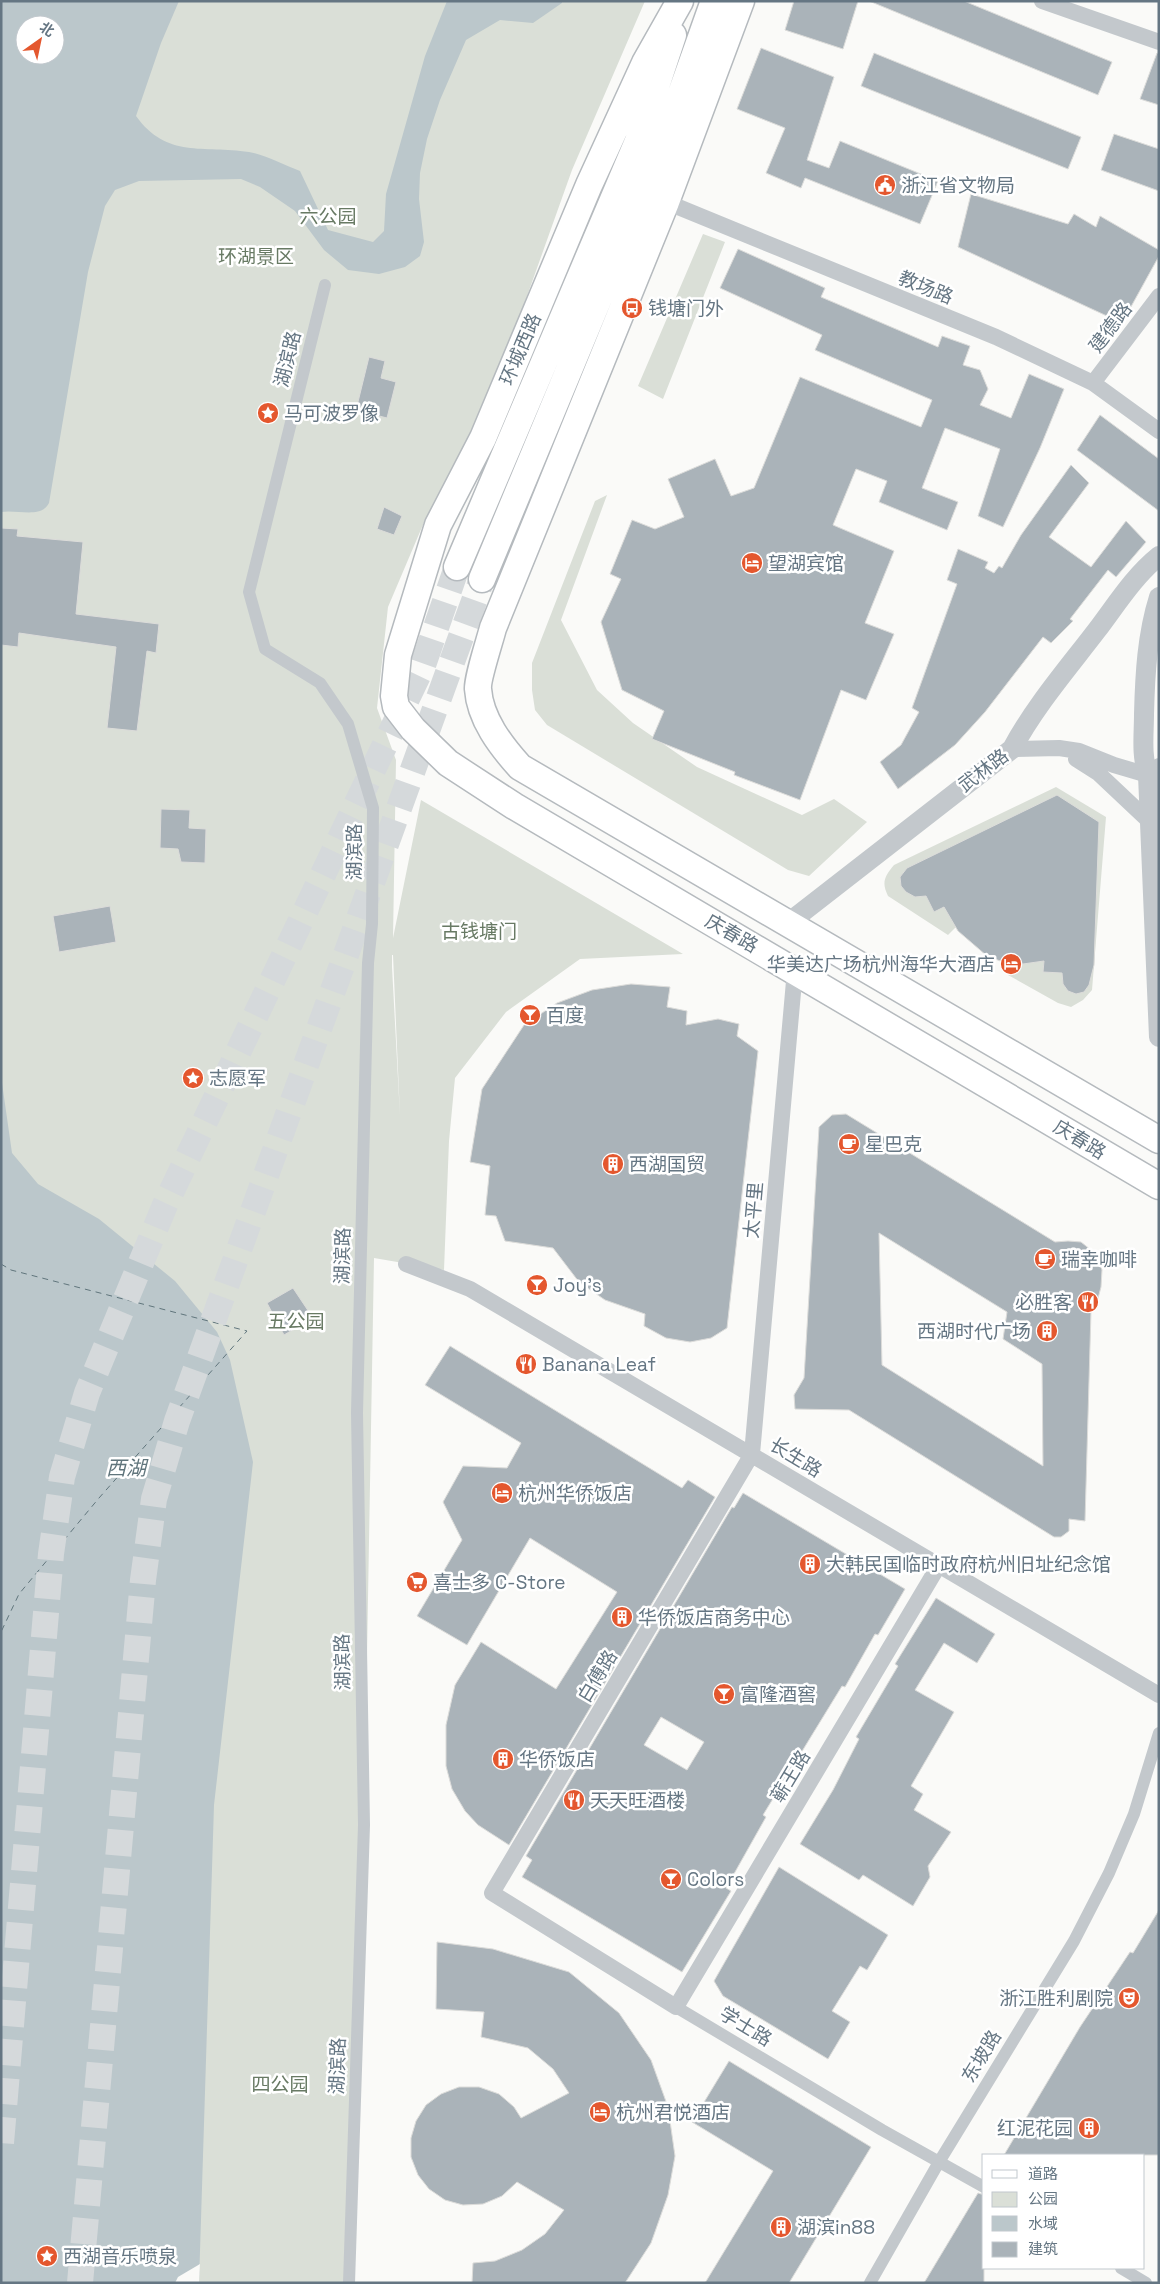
<svg xmlns="http://www.w3.org/2000/svg" width="1160" height="2284" viewBox="0 0 1160 2284" font-family="'Space Grotesk','Noto Sans SC',sans-serif">
<style>
.green{fill:#dadfd7;fill-rule:evenodd}
.water{fill:#bbc7cb;fill-rule:evenodd}
.pier{fill:#fafaf8}
.lines{fill:none;stroke-linecap:round;stroke-linejoin:round}
.ferry{stroke:#60757c;stroke-width:1;stroke-dasharray:6 5;stroke-linecap:butt}
.building{fill:#aab3b9;stroke:#dcdcda;fill-rule:evenodd}
.primary-tunnel{stroke:#d5d9db;stroke-width:26;stroke-dasharray:26 13;stroke-linecap:butt}
.primary-casing{stroke:#b5babe;stroke-width:29}
.pedestrian{stroke:#c3c8cc;stroke-width:12}
.minor{stroke:#c3c8cc;stroke-width:16}
.tertiary{stroke:#c3c8cc;stroke-width:20}
.primary{stroke:#fff;stroke-width:26}
.labels{text-anchor:middle;stroke-width:5;stroke-linejoin:round;paint-order:stroke}
.poi-label{font-size:19px;fill:#657683;stroke:#fff;text-anchor:start}
.park-label{font-size:19px;fill:#687a64;stroke:#fff}
.street-label{font-size:19px;fill:#657683;stroke:#fff}
.water-label{font-size:20px;font-style:italic;fill:#60757c;stroke:#fff}
</style>
<rect width="100%" height="100%" fill="#fafaf8"/>
<path class="green" d="M1,1H645L572,170L486,411L425,520L388,607L377,708L396,760L393,938L421,800L683,954L580,959L506,1012L455,1078L449,1141L444,1270L374,1258L364,1825L349,2283H1ZM25,25H55V55H25ZM392,955H393L400,1116L392,967Z
M703,234L725,242L663,399L638,386Z
M607,495L561,620L597,690L633,723L697,767L802,815L834,799L867,822L809,876L788,870L547,725L535,710L532,690V663L595,501Z
M1056,787L1106,817L1092,990L1083,1000L1071,1007L1058,1003L1008,975L1021,953L964,919L948,935L888,896C881,882 885,876 894,865Z"/>
<path class="water" d="M1,1H179L161,43L136,116C167,159 203,145 249,152C266,155 284,165 300,171L328,230L373,242L384,231L386,194L425,56L447,1H562V3L533,23L500,20L466,40L440,100L427,139L420,173L419,199L424,242L420,256L405,267L379,274L348,270L324,250L295,211L260,187L241,179L139,181L115,190L105,206L88,272L49,503C41,519 17,509 1,512ZM25,25H55V55H25Z
M1,1062L2,1083L12,1153L38,1184L99,1219L175,1281L217,1332L230,1360L253,1462L214,1805L199,2283H1Z"/>
<path class="pier" d="M200,2264L199,2283H175L178,2277Z"/>
<g class="lines">
<path class="ferry" d="M1,1264L11,1270L247,1331L99,1498L19,1594L1,1632"/>
</g>
<path class="building" d="M794,1H858L843,49L785,30Z
M869,1H964L1112,62L1098,95Z
M761,48L834,77L807,160L829,168L840,141L938,181L920,224L805,178L801,188L766,173L785,128L737,109Z
M874,53L1081,137L1068,169L861,86Z
M1157,53L1159,54V105L1140,99Z
M1114,134L1159,149V191L1101,170Z
M971,194L1068,224L1074,214L1096,227L1100,216L1159,250V256L1122,323L958,247Z
M738,249L825,288L821,297L938,347L942,336L970,346L963,365L980,370L988,389L980,405L1011,418L1029,374L1064,389L1040,448L1003,527L978,516L1000,449L945,428L922,488L958,502L947,530L879,502L887,481L856,469L833,525L894,551L865,623L894,634L866,700L841,690L800,800L734,775L735,772L652,739L664,711L622,690L601,622L621,579L610,574L632,520L655,529L684,517L668,479L715,459L731,496L754,488L800,377L921,427L932,400L815,350L822,335L720,288Z
M369,357L385,361L381,378L396,382L387,418L356,410Z
M1100,415L1159,459V511L1077,450Z
M1071,465L1089,483L1049,537L1091,567L1126,521L1146,542L1116,577L1108,570L1070,619L1073,621L1051,643L1043,637L985,712L955,745L898,789L880,762L901,745L919,712L912,708L957,584L947,580L958,549L988,562L985,568L994,573L999,566L1002,568L1021,535Z
M384,507L402,516L394,535L377,529Z
M1,528L18,529L17,536L83,542L76,614L159,624L156,653L147,651L137,731L107,728L116,647L19,633L18,647L1,645Z
M1057,795L1099,822L1094,965L1089,985L1084,992L1076,994L1068,991L1063,984L1062,973L1043,972L1044,961L1023,964L1003,962L987,956L958,931L944,907L934,912L926,896L915,897L906,892L901,886L900,877L907,868Z
M161,809L190,810L189,828L206,829L205,863L181,862L178,849L160,848Z
M110,906L116,942L59,952L53,916Z
M631,984L670,987L667,1007L687,1011L686,1025L718,1019L739,1024L737,1036L758,1051L727,1328L711,1338L690,1342L666,1338L644,1326L645,1314L605,1300L579,1282L553,1248L505,1241L496,1216L485,1215L490,1166L470,1162L482,1089L524,1025L557,1003L592,990Z
M846,1114L1055,1242L1068,1241L1081,1242L1096,1254L1102,1270L1101,1287L1097,1302L1091,1311L1085,1521L1069,1519V1531L1061,1537H1054L849,1410L795,1409L794,1395L804,1378L819,1127L832,1115ZM879,1233L1007,1312L1003,1339L1042,1364L1043,1466L882,1365Z
M293,1288L313,1318L284,1335L267,1303Z
M450,1346L682,1488L688,1480L715,1497L509,1845L478,1825L465,1811L452,1789L446,1766V1725L455,1685L481,1642L556,1689L617,1592L530,1538L467,1645L417,1616L462,1540L443,1502L463,1466L507,1468L521,1443L425,1385Z
M743,1493L905,1589L878,1635L875,1634L845,1687L842,1686L763,1815L766,1817L726,1888L731,1891L682,1972L522,1877L532,1860L526,1856L732,1507L734,1508ZM661,1717L704,1742L687,1770L644,1745Z
M936,1598L995,1634L977,1663L944,1643L915,1690L954,1712L911,1786L923,1794L914,1810L951,1832L928,1866L930,1877L913,1906L863,1875L859,1880L800,1844L833,1790L859,1739L856,1737L898,1666L895,1664Z
M779,1867L888,1935L867,1970L860,1966L832,2011L850,2022L828,2059L723,1996L714,1981Z
M1159,1910V2155H1004L1080,2027L1130,1952L1133,1953Z
M437,1942L493,1949L569,1972L619,2013L651,2060L668,2107L675,2156L668,2195L651,2243L625,2283H472L473,2263L495,2261L522,2250L545,2234L564,2210L517,2182L502,2196L483,2204L463,2205L445,2200L429,2189L418,2175L411,2157V2138L416,2121L426,2105L441,2094L459,2087H479L499,2094L514,2107L521,2118L569,2093L553,2069L528,2048L481,2037L484,2012L436,2009Z
M729,2061L871,2147L789,2283H705L773,2171L692,2122Z
M978,2193L984,2195V2283H924Z"/>
<g class="lines">
<path class="primary-tunnel" d="M1,2143L51,1554L62,1477L87,1393L165,1205L423,665L457,567
M80,2283L143,1580L154,1499L177,1421L482,579"/>
<g class="primary-casing">
<path id="primary" d="M680,1L645,63L589,185L483,438L438,525L398,655L394,696L396,707L413,729L448,763L514,806L1159,1186
M741,1L666,202L493,628C490,640 477,679 478,689C480,719 501,746 520,767L1159,1140
M457,567L638,141L673,35
M482,579L663,144L714,1"/>
</g>
<path class="pedestrian" d="M325,285L249,592L265,649L320,683L348,724L373,808L372,924L368,963L357,1413L364,1825L349,2283
M676,2007L882,2130L984,2187
M1121,2268L1146,2283
M870,2283L939,2162L1074,1941L1109,1873L1134,1814L1159,1733"/>
<path class="minor" d="M1042,1L1159,42
M666,202L996,337L1093,383L1159,431
M1093,383L1159,296
M1012,749L1059,748L1079,751L1114,765L1148,775L1159,766
M1076,759L1098,773L1150,822
M795,970L752,1454L492,1893L676,2007L939,1565
M406,1264L470,1289L1159,1695"/>
<path class="tertiary" d="M1159,597C1147,635 1145,675 1144,714C1144,735 1141,755 1148,775L1159,1037
M787,924L1012,749C1035,706 1068,668 1097,630C1116,605 1134,576 1159,556"/>
<use href="#primary" class="primary"/>
</g>
<defs>
<g id="civic-disc" transform="scale(1.125)"><circle r="9.5" fill="#e4572e" stroke="#fff"/><path d="M-.6-6.5H3V-4.5H.6V-3L4-1V1h2V6H-6V1h2V-1L-.6-3ZM-1.2 2.5V6h2.4V2.5Z" fill="#fff"/></g>
<g id="bus-disc" transform="scale(1.125)"><circle r="9.5" fill="#e4572e" stroke="#fff"/><path d="M-5-6H5V4H4V6H2V4H-2V6H-4V4H-5ZM-3.5-4V0h7V-4ZM-3.5 1.2v1.5H-2V1.2ZM2 1.2v1.5H3.5V1.2Z" fill="#fff"/></g>
<g id="sight-disc" transform="scale(1.125)"><circle r="9.5" fill="#e4572e" stroke="#fff"/><path d="M0-6L1.8-2.2L6-1.7L2.9 1.2L3.7 5.4L0 3.3L-3.7 5.4L-2.9 1.2L-6-1.7L-1.8-2.2Z" fill="#fff"/></g>
<g id="hotel-disc" transform="scale(1.125)"><circle r="9.5" fill="#e4572e" stroke="#fff"/><path d="M-6-4.5h1.5V1H6V5H4.5V3h-9V5H-6ZM-4 0a1.8 1.8 0 1 1 3.6 0ZM.5 0V-2.5h3Q6-2.5 6 0Z" fill="#fff"/></g>
<g id="bar-disc" transform="scale(1.125)"><circle r="9.5" fill="#e4572e" stroke="#fff"/><path d="M-6-5H6L.8 .8V4.5H3.5V6h-7V4.5H-.8V.8Z" fill="#fff"/></g>
<g id="cafe-disc" transform="scale(1.125)"><circle r="9.5" fill="#e4572e" stroke="#fff"/><path d="M-5.5-4.5H6V0H3Q3 3.5 0 3.5H-2.5Q-5.5 3.5-5.5 0ZM3-3.2v2h1.7v-2ZM-6 4.5H4V6H-6Z" fill="#fff"/></g>
<g id="building-disc" transform="scale(1.125)"><circle r="9.5" fill="#e4572e" stroke="#fff"/><path d="M-4-6H4V6H1V3H-1V6H-4ZM-2.5-4.3h1.7v1.8h-1.7ZM.8-4.3h1.7v1.8H.8ZM-2.5-1h1.7V.8h-1.7ZM.8-1h1.7V.8H.8Z" fill="#fff"/></g>
<g id="restaurant-disc" transform="scale(1.125)"><circle r="9.5" fill="#e4572e" stroke="#fff"/><path d="M-5-6h1v4h1v-4h1v4h1v-4h1v5L-1.5 .5V6h-2V.5L-5-1ZM5-6V6H3V1.5H1.5Q1.5-4 5-6Z" fill="#fff"/></g>
<g id="supermarket-disc" transform="scale(1.125)"><circle r="9.5" fill="#e4572e" stroke="#fff"/><path d="M-6-5.5h2.5l.6 2H6L4.5 2H-2.5L-4.4-4H-6ZM-1.5 3.2a1.3 1.3 0 1 0 .1 0ZM3 3.2a1.3 1.3 0 1 0 .1 0Z" fill="#fff"/></g>
<g id="theatre-disc" transform="scale(1.125)"><circle r="9.5" fill="#e4572e" stroke="#fff"/><path d="M-5-5.5Q0-4 5-5.5V0Q5 5 0 6Q-5 5-5 0ZM-3.3-2.5H-1v1.5H-3.3ZM1-2.5H3.3v1.5H1ZM-2.8 1Q0 5.5 2.8 1Z" fill="#fff"/></g>
</defs>
<g fill-rule="evenodd">
<use href="#civic-disc" x="885" y="185"/>
<use href="#bus-disc" x="632" y="308"/>
<use href="#sight-disc" x="268" y="413"/>
<use href="#hotel-disc" x="752" y="563"/>
<use href="#hotel-disc" x="1011" y="964"/>
<use href="#bar-disc" x="530" y="1015"/>
<use href="#sight-disc" x="193" y="1078"/>
<use href="#cafe-disc" x="849" y="1144"/>
<use href="#building-disc" x="613" y="1164"/>
<use href="#cafe-disc" x="1045" y="1259"/>
<use href="#bar-disc" x="537" y="1285"/>
<use href="#restaurant-disc" x="1088" y="1302"/>
<use href="#building-disc" x="1047" y="1331"/>
<use href="#restaurant-disc" x="526" y="1364"/>
<use href="#hotel-disc" x="502" y="1493"/>
<use href="#building-disc" x="810" y="1564"/>
<use href="#supermarket-disc" x="417" y="1582"/>
<use href="#building-disc" x="622" y="1617"/>
<use href="#bar-disc" x="724" y="1694"/>
<use href="#building-disc" x="503" y="1759"/>
<use href="#restaurant-disc" x="574" y="1800"/>
<use href="#bar-disc" x="671" y="1879"/>
<use href="#theatre-disc" x="1129" y="1998"/>
<use href="#hotel-disc" x="600" y="2112"/>
<use href="#building-disc" x="1089" y="2128"/>
<use href="#building-disc" x="781" y="2227"/>
<use href="#sight-disc" x="47" y="2256"/>
</g>
<g class="labels">
<g class="poi-label">
<text x="901" y="192">浙江省文物局</text>
<text x="648" y="315">钱塘门外</text>
<text x="284" y="420">马可波罗像</text>
<text x="768" y="570">望湖宾馆</text>
<text x="995" y="971" text-anchor="end">华美达广场杭州海华大酒店</text>
<text x="546" y="1022">百度</text>
<text x="209" y="1085">志愿军</text>
<text x="865" y="1151">星巴克</text>
<text x="629" y="1171">西湖国贸</text>
<text x="1061" y="1266">瑞幸咖啡</text>
<text x="553" y="1292">Joy's</text>
<text x="1072" y="1309" text-anchor="end">必胜客</text>
<text x="1031" y="1338" text-anchor="end">西湖时代广场</text>
<text x="542" y="1371">Banana Leaf</text>
<text x="518" y="1500">杭州华侨饭店</text>
<text x="826" y="1571">大韩民国临时政府杭州旧址纪念馆</text>
<text x="433" y="1589">喜士多 C-Store</text>
<text x="638" y="1624">华侨饭店商务中心</text>
<text x="740" y="1701">富隆酒窖</text>
<text x="519" y="1766">华侨饭店</text>
<text x="590" y="1807">天天旺酒楼</text>
<text x="687" y="1886">Colors</text>
<text x="1113" y="2005" text-anchor="end">浙江胜利剧院</text>
<text x="616" y="2119">杭州君悦酒店</text>
<text x="1073" y="2135" text-anchor="end">红泥花园</text>
<text x="797" y="2234">湖滨in88</text>
<text x="63" y="2263">西湖音乐喷泉</text>
</g>
<g class="park-label">
<text x="328" y="223">六公园</text>
<text x="256" y="263">环湖景区</text>
<text x="479" y="938">古钱塘门</text>
<text x="296" y="1328">五公园</text>
<text x="280" y="2091">四公园</text>
</g>
<g class="street-label">
<text transform="translate(926 287) rotate(22)" y="7">教场路</text>
<text transform="translate(1110 327) rotate(-53)" y="7">建德路</text>
<text transform="translate(520 349) rotate(-67)" y="7">环城西路</text>
<text transform="translate(287 359) rotate(-76)" y="7">湖滨路</text>
<text transform="translate(983 770) rotate(-37)" y="7">武林路</text>
<text transform="translate(354 852) rotate(-90)" y="7">湖滨路</text>
<text transform="translate(732 933) rotate(30)" y="7">庆春路</text>
<text transform="translate(1080 1139) rotate(31)" y="7">庆春路</text>
<text transform="translate(753 1210) rotate(-85)" y="7">太平里</text>
<text transform="translate(342 1256) rotate(-89)" y="7">湖滨路</text>
<text transform="translate(796 1457) rotate(31)" y="7">长生路</text>
<text transform="translate(342 1662) rotate(-91)" y="7">湖滨路</text>
<text transform="translate(597 1676) rotate(-59)" y="7">白傅路</text>
<text transform="translate(790 1776) rotate(-59)" y="7">蕲王路</text>
<text transform="translate(746 2026) rotate(31)" y="7">学士路</text>
<text transform="translate(981 2056) rotate(-59)" y="7">东坡路</text>
<text transform="translate(337 2066) rotate(-88)" y="7">湖滨路</text>
</g>
<g class="water-label">
<text x="126" y="1475">西湖</text>
</g>
</g>
<rect width="1160" height="2284" fill="none" stroke="#657683" stroke-width="5"/>
<rect x="982" y="2154" width="162" height="115" fill="#ffffff" stroke="#c1c8cd"/>
<rect x="992" y="2170" width="25" height="8" fill="#ffffff" stroke="#c1c8cd"/>
<text x="1028" y="2179" font-size="15" fill="#657683">道路</text>
<rect x="992" y="2192" width="25" height="15" fill="#dadfd7" stroke="#c1c8cd"/>
<text x="1028" y="2204" font-size="15" fill="#657683">公园</text>
<rect x="992" y="2216" width="25" height="15" fill="#bbc7cb" stroke="#c1c8cd"/>
<text x="1028" y="2229" font-size="15" fill="#657683">水域</text>
<rect x="992" y="2242" width="25" height="15" fill="#aab3b9" stroke="#c1c8cd"/>
<text x="1028" y="2254" font-size="15" fill="#657683">建筑</text>
<g transform="translate(40 40) rotate(33)"><circle r="24" fill="#ffffff" stroke="#c1c8cd"/>
<path d="M0-4L9 19L0 12L-9 19Z" fill="#e4572e"/>
<text y="-8" font-size="14" font-weight="bold" text-anchor="middle" fill="#657683">北</text>
</g>
</svg>
